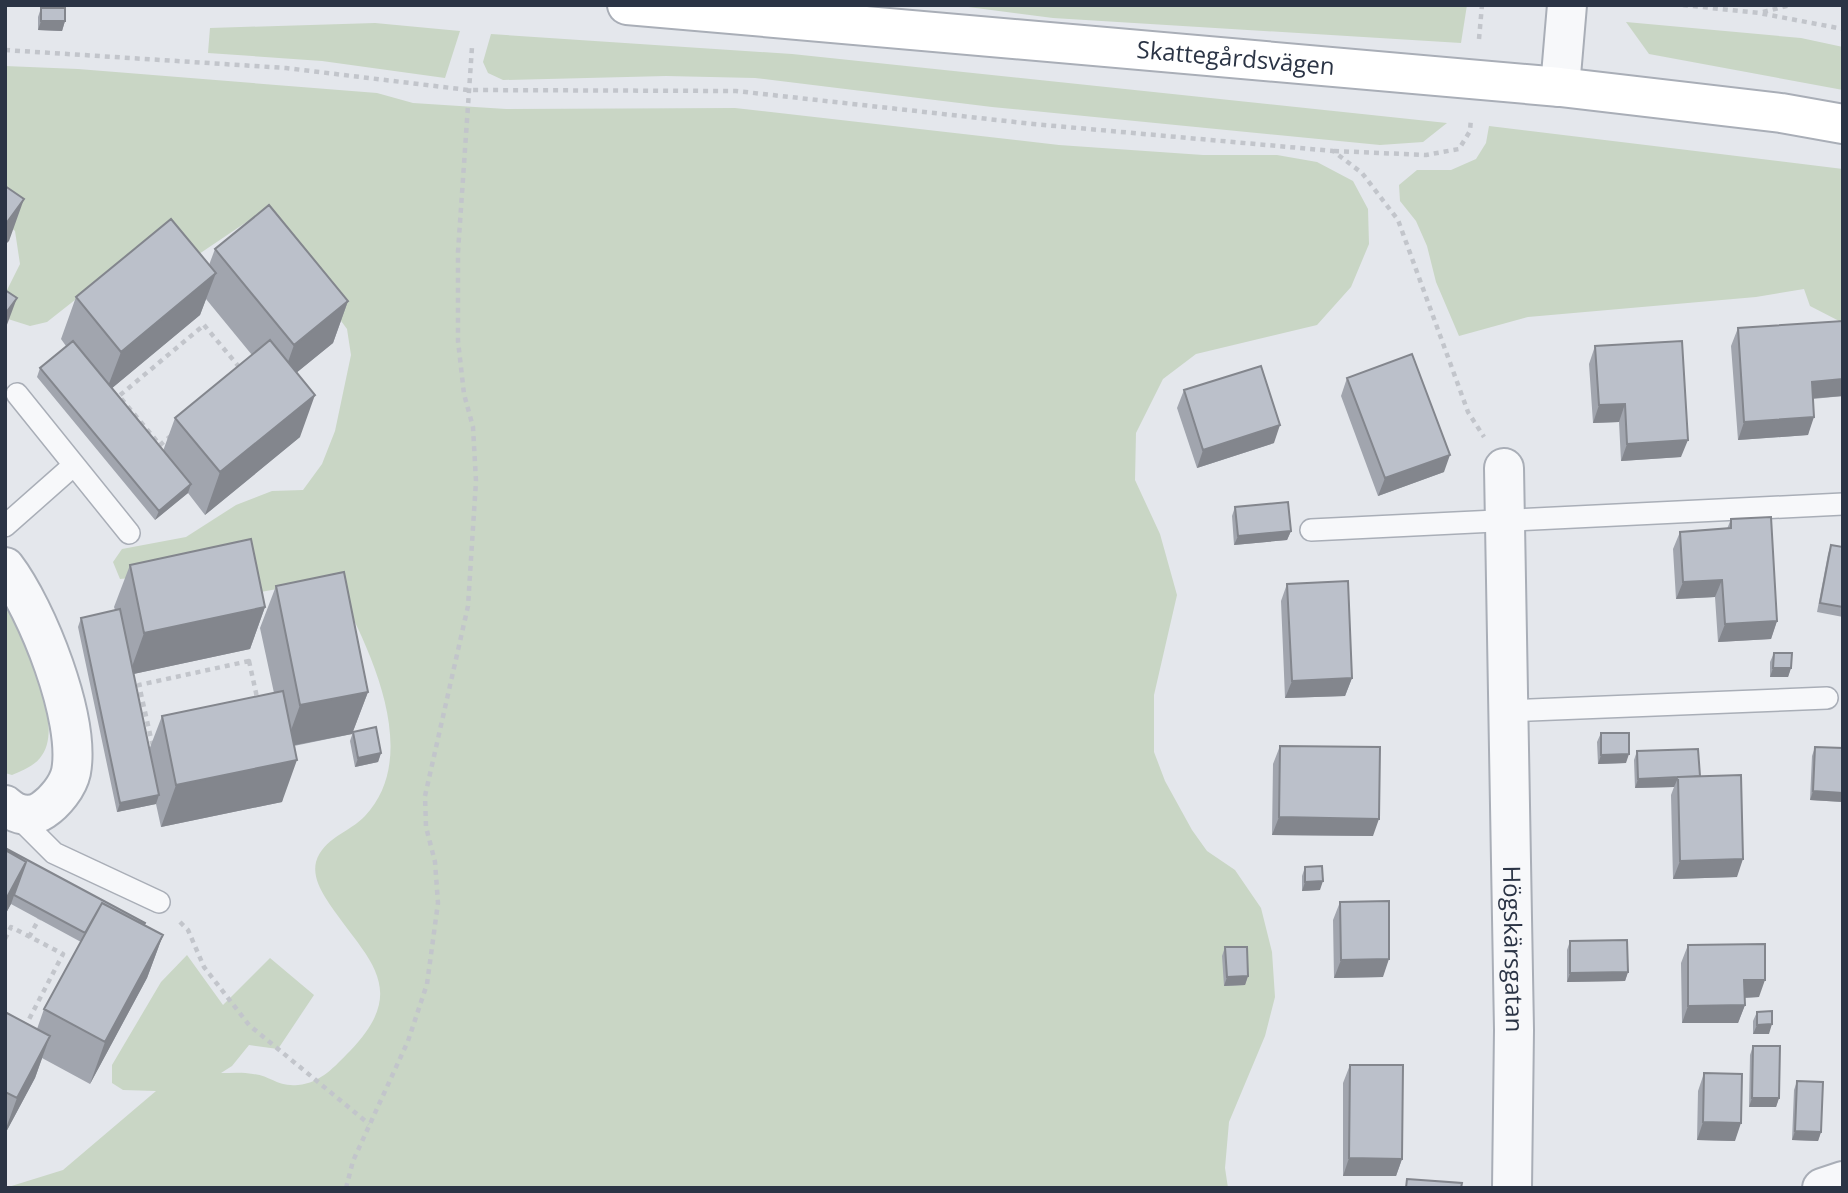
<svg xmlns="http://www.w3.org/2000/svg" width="1848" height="1193" viewBox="0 0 1848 1193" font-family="'Open Sans',sans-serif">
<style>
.green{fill:#c9d6c5}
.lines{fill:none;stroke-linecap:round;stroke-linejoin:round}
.lane-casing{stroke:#a9aeb7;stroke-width:24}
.street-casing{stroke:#a9aeb7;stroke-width:42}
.secondary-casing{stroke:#a9aeb7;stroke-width:42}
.path{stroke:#c2c5cb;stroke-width:4.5;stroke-dasharray:5 5;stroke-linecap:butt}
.lane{stroke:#f7f8fa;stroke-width:21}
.street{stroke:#f7f8fa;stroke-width:38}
.secondary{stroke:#fff;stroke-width:38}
.wall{fill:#a1a5ae;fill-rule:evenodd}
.shaded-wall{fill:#83868d}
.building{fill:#bbc0ca;stroke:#83868d;stroke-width:2}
.labels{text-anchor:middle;stroke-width:5;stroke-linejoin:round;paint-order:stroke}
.street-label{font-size:24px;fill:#2b3445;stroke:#f4f6f9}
</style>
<rect width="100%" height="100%" fill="#e4e7ec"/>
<path class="green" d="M953,5H1467L1461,43L1053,18Z
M1626,22L1801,38L1843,47V90L1649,54Z
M375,23L460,31L445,78L322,61L208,53L210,28Z
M491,34L792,54L1447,123L1423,142L1380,145L992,107L755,78L666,76L503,80L488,73L483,62Z
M5,66L78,69L377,93L413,103L506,109L735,108L1059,145L1203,155H1277L1317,162L1353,181L1368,209L1369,244L1351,287L1317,325L1196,354L1163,379L1136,433L1135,480L1160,534L1177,595L1154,695V752L1165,781L1192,830L1207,851L1235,870L1261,908L1272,952L1275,997L1265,1036L1229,1122L1225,1168L1228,1188H5L63,1170L156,1091L123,1090L112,1083V1065L161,982L187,955L223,1005L270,958L314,995L278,1049L249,1045L232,1066L221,1073C232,1073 243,1072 253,1074C271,1076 277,1087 298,1085C321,1083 335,1066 350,1051C414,985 362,956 325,897C319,887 313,875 316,862C324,837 349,833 365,816C424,753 367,643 333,579L255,593L164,575L120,579L113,562L122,549L186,537L236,505L272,491L303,490L322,464L335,431L351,355L347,329L308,276L251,219L199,254L132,255L47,322L30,326L8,319L5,294L20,264L15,231L5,223Z
M1489,126L1843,169V323L1810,306L1804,289L1756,297L1528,317L1459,336L1436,282L1427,246L1416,221L1400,201L1399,185L1417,170H1451L1476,159L1486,143Z
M5,601C21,633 68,726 40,758C34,766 21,771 12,775L5,773Z"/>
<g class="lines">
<g class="lane-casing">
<path id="lane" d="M17,394L129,533
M5,526L74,465
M1311,530L1843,504
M1508,711L1827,698
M16,815L54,853L159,902"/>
</g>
<g class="street-casing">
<g id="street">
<path d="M1560,87L1567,5"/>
<path id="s1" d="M1504,468L1514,1030L1512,1188"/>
<path d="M5,567C37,609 81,719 71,772C68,786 55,802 43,810C30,819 16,815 5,805"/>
<path d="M1822,1188L1843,1181"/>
</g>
</g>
<g class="secondary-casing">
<g id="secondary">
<path id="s2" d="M627,5L1560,87L1781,113L1843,124"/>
</g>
</g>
<path class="path" d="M1683,5L1759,13L1843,29
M1763,12L1791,5
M1479,39L1482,5
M5,50L286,68L468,90L736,91L1033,124L1333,151L1362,173L1398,220L1468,412L1484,437
M1334,151L1426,155L1459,149L1470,131L1471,118
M204,325L245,374L160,445L119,396Z
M249,661L262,720L152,743L139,685Z
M180,922L188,930L204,967L249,1025L369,1124
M29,937L39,919
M5,939L11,927L63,954L25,1027
M346,1188L353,1161L408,1041L427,984L438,903L435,862L426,827L425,796L468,606L476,481L473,427L464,394L458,341V252L472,47"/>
<use href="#lane" class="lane"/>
<use href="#street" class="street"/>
<use href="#secondary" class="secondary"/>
</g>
<path class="wall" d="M41,8L65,21L62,31L38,30V17Z
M215,249L348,301L333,343L297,372L300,437L205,515L188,493L155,520L37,377L40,368L66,346L61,339L76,297L209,265ZM206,299L252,355L175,418L163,451L112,388L200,315Z
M1843,321V396L1813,399L1808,435L1738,440L1731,346L1738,328Z
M1595,346L1681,457L1621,461L1619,422L1593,423L1589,364Z
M1347,378L1444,472L1378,496L1341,396Z
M1184,390L1274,443L1197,468L1177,408Z
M1235,507L1291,531L1287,540L1234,545L1232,516Z
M1731,519L1777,621L1771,639L1718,642L1715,597L1676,599L1673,549L1680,532L1727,529Z
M1831,545L1843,547V617L1817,612L1828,554Z
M130,565L265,607L250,649L133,674L149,750L162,716L274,693L260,628L276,586L368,692L352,734L294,746L282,802L161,827L156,804L117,812L78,627L81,618L115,610L114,607Z
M1287,584L1352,678L1345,696L1285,698L1281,601Z
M1774,653L1791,668L1788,677H1770V662Z
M353,732L381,753L378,762L355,767L350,741Z
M1601,733L1626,763L1598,764L1597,742Z
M1280,746L1373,836L1272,835L1273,764Z
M1815,747L1843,748V802L1810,800L1812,756Z
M1637,751L1700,776L1737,877L1673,879L1671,795L1674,787L1635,788L1634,760Z
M5,848L163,935L147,978L90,1084L42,1058L35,1078L5,1134V1012L37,1029L44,1009L81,942L11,904L5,915Z
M1305,867L1320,890L1302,891V876Z
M1340,902L1383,977L1334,978L1333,920Z
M1570,941L1628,972L1625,981L1567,982V950Z
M1688,945L1759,997L1745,998V1005L1738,1023H1682L1681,963Z
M1225,947L1248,976L1245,985L1224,986L1222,956Z
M1843,980V1066L1842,982Z
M1757,1012L1769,1034H1753V1021Z
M1753,1046L1779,1098L1776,1107H1749L1750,1055Z
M1350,1065L1402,1159L1396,1176H1343V1083Z
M1704,1073L1735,1141L1697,1140L1698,1091Z
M1797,1081L1821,1132L1818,1141L1792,1140L1794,1090Z"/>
<path class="shaded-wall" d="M41,21H65L62,31L38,30Z
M24,199L9,241L5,245V225Z
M216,273L200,315L105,394L121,352Z
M17,298L5,330V314Z
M348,301L333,343L279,387L294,345Z
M1843,379V396L1805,399L1812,382Z
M315,395L300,437L205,515L220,472Z
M1625,404L1619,422L1593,423L1599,405Z
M1814,417L1808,435L1738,440L1744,422Z
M1280,425L1274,443L1197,468L1203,450Z
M1688,440L1681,457L1621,461L1627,444Z
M1450,455L1444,472L1378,496L1385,478Z
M191,484L188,493L155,520L159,511Z
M1291,531L1287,540L1234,545L1238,536Z
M1722,580L1715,597L1676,599L1683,582Z
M265,607L250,649L129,675L144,633Z
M1777,621L1771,639L1718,642L1725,624Z
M1773,668H1791L1788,677H1770Z
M1352,678L1345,696L1285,698L1292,681Z
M368,692L352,734L285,747L300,705Z
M381,753L378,762L355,767L358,758Z
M1629,754L1626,763L1598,764L1601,755Z
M297,760L282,802L161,827L176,785Z
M1678,778L1674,787L1635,788L1638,779Z
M1813,791L1843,793V802L1810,800Z
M159,795L156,804L117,812L120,803Z
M1279,817L1379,819L1373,836L1272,835Z
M1743,859L1737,877L1673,879L1680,861Z
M26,862L11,904L5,915V901Z
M1323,881L1320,890L1302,891L1305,882Z
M163,935L147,978L90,1084L105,1042Z
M1389,959L1383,977L1334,978L1341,960Z
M1628,972L1625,981L1567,982L1570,973Z
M1248,976L1245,985L1224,986L1227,977Z
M1744,980H1765L1759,997L1738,998Z
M1745,1005L1738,1023H1682L1688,1006Z
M1772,1024L1769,1034H1753L1757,1025Z
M50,1036L35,1078L5,1134V1131L17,1098Z
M1752,1098H1779L1776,1107H1749Z
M1703,1122L1741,1123L1735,1141L1697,1140Z
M1795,1131L1821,1132L1818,1141L1792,1140Z
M1349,1158L1402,1159L1396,1176H1343Z"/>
<path class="building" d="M41,8H65V21H41Z
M5,186L24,199L5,225Z
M269,205L348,301L294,345L215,249Z
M171,219L216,273L121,352L76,297Z
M5,290L17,298L5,314Z
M1843,321V379L1812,382L1814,417L1744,422L1738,328Z
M270,340L315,395L220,472L175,418Z
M73,341L191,484L159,511L40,368Z
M1682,341L1688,440L1627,444L1625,404L1599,405L1595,346Z
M1412,354L1450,455L1385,478L1347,378Z
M1261,366L1280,425L1203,450L1184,390Z
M1288,502L1291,531L1238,536L1235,507Z
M1771,517L1777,621L1725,624L1722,580L1683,582L1680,532L1731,528V519Z
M251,539L265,607L144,633L130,565Z
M1831,545L1843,547V607L1820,603Z
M344,572L368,692L300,705L276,586Z
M1348,581L1352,678L1292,681L1287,584Z
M120,609L159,795L120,803L81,618Z
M1774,653H1792L1791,668H1773Z
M283,691L297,760L176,785L162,716Z
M376,727L381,753L358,758L353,732Z
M1601,733H1629V754L1601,755Z
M1280,746L1380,747L1379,819L1279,817Z
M1815,747L1843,748V793L1813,791Z
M1698,749L1700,776L1638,779L1637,751Z
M1741,775L1743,859L1680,861L1678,777Z
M5,848L145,923L144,925L102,903L85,933L14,895L26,862L5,850Z
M5,850L26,862L5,901Z
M1322,866L1323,881L1305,882V867Z
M1389,901V959L1341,960L1340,902Z
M102,903L163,935L105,1042L44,1009Z
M1627,940L1628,972L1570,973V941Z
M1765,944V980H1744L1745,1005L1688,1006V945Z
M1225,947H1247L1248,976L1227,977Z
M1772,1011V1024L1757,1025V1012Z
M5,1012L50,1036L17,1098L5,1092Z
M1753,1046H1780L1779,1098H1752Z
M1350,1065H1403L1402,1159L1349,1158Z
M1704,1073L1742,1074L1741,1123L1703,1122Z
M1797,1081L1823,1082L1821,1132L1795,1131Z
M1407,1179L1462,1183L1461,1188H1406Z"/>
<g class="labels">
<g class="street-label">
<text dy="8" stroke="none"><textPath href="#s2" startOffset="611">Skattegårdsvägen</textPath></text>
<text dy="8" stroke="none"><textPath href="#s1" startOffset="481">Högskärsgatan</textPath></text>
</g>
</g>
<rect width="1848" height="1193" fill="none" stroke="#2b3445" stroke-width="14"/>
</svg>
